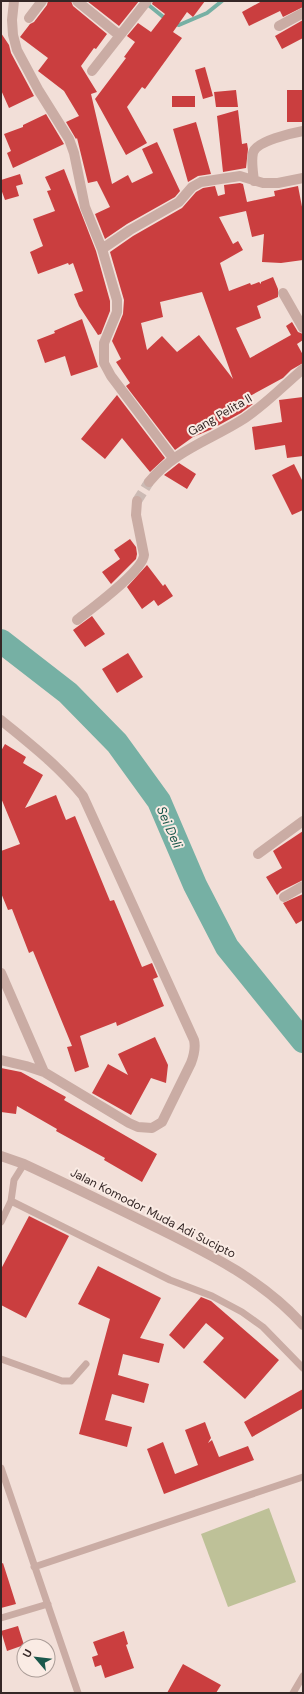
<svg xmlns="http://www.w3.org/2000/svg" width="304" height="1694" viewBox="0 0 304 1694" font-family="'DM Sans',sans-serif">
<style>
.green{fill:#bec198}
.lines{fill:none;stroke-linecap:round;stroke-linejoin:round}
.stream{stroke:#76b0a4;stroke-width:4}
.river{stroke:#76b0a4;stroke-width:24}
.building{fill:#ca3e3f;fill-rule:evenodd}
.street-tunnel{stroke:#ccbab4;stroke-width:10;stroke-dasharray:10 5;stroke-linecap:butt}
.lane{stroke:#caaca4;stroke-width:7}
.street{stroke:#caaca4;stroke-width:10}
.labels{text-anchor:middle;stroke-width:4;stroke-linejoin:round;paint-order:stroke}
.street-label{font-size:12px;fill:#352726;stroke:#faebe4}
.water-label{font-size:13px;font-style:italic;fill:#1a584c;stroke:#faebe4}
</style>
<rect width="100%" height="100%" fill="#f2dfd8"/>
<path class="green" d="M269,1508L296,1582L228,1607L201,1534Z"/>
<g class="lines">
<path class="stream" d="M146,3L167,20
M173,23L179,25L207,13L222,1"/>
<path class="river" d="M1,641L68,693L117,743L159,801L195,885L227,947L303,1041"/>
</g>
<path class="building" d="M48,1H71L73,6L107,34L96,49L94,48L81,66L97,92L91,94L112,184L128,175L132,183L153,173L142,149L157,142L180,191L175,197L127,224L105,239L95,214L110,207L97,181L88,183L77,138L76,139L66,122L79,116L64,91L38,71L48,58L20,37L30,24L34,22L47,5Z
M87,1H139L119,26Z
M153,1H205L193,17L187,12L173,32L182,38L145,89L142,87L127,107L147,143L126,155L95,99L126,58L124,57L135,42L127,36L138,23L151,32L165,14L152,4Z
M262,1H303V7L283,17L280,11L249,26L242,12Z
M303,20V38L282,49L275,36Z
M1,33L9,45L11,53L34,96L9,108L1,90Z
M205,67L213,96L203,99L195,70Z
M236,90L238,107H216L214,92Z
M287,90H303V122H287Z
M172,96H195V107H172Z
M238,110L242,144L247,143L248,149L246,168L223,172L217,116Z
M46,114L64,144L13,168L7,153L11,151L4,134L23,127V125Z
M196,122L211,174L198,176L188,182L173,129Z
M64,169L96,251L110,301V311L101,334L98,335L79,306L74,294L83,291L73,263L69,265L68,263L38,274L30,252L43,246L33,219L55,211L47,191L51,190L45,177Z
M20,174L23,184L16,186L19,196L5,200L1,189V180Z
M240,183L243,184L247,202L275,196L274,191L298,186L303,212V260L281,263L262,262L264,234L252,237L246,211L219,217L233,244L238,241L243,250L220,263L229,291L250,283L251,285L259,282L261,284V282L273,277L278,289V297L257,306L261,318L236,328L250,358L291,335L286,326L292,322L298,332L303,334V340L297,344L303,355V363L291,370L283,378L230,407L253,404L241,413L210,430L193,437L175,450L126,386L130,383L116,362L121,359L112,341L123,314L124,300L110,252L133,236L182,208L196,192L203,188L215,186L218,196L225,194L224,185ZM202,292L233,379L199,335L177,352L162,336L147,350L141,323L163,317L160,302Z
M82,319L98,367L71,376L65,356L45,363L37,340L55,333L54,331Z
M117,395L165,458L150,472L122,438L105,459L81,439Z
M303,397V456L287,458L285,445L255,450L252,427L282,422L279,400Z
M179,463L196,474L187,489L164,475Z
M294,464L303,482V510L292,515L272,475Z
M130,539L136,547L137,554L136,559L111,584L102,572L120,559L114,550Z
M147,565L163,586L165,584L173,596L158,606L154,600L142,609L127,587Z
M92,616L105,634L85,647L73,630Z
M128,653L143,677L117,693L102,669Z
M5,744L26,757L23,763L43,775L25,808L56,795L66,820L75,816L110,901L114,900L142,967L152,963L158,977L153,979L164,1006L117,1026L116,1022L80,1036L89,1067L75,1072L67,1047L72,1046L33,951L29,953L12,909L8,910L1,893V851L20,844L1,798V751Z
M303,831V880L281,891L277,895L266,877L282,868L273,851Z
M303,894V920L296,924L283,903Z
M155,1037L168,1065L166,1083L151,1078L131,1115L92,1093L108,1064L128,1075L118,1054Z
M1,1068L21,1072L66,1097L64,1100L157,1154L142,1182L104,1160L105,1158L56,1131L57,1129L17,1106L16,1114L1,1112Z
M29,1216L69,1236L26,1318L1,1305V1269Z
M98,1266L161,1298L140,1338L164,1344L159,1363L123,1354L118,1375L149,1384L144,1403L112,1394L105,1420L132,1427L127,1447L79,1434L110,1319L78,1304Z
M201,1297L211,1301L279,1360L245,1399L203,1362L224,1338L206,1323L184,1349L169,1335Z
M303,1389V1408L252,1437L244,1422Z
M205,1422L211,1438L208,1443L212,1440L219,1457L248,1446L254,1460L164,1494L147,1449L163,1442L175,1474L198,1465L185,1430Z
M3,1563L16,1604L1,1608V1564Z
M18,1626L24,1645L7,1651L1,1631Z
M124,1631L128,1644L126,1645L134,1668L105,1678L101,1665L95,1667L92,1657L98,1655L93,1642Z
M183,1664L221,1685L216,1693H167Z"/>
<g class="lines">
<path class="street-tunnel" d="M137,501L149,482"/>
<path class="lane" d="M11,1201L170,1280L212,1296L242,1312L263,1327L303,1368
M1,1222L11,1201L14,1180L24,1164
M1,1359L62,1381H71L86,1364
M1,1468L78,1693
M34,1567L303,1477
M1,1618L48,1604
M293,1693L303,1676"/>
<path class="street" d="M14,1L12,20L13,35L17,50L39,91L69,139L74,153L85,207L102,249L117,300V312L104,343V363L111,376L173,458
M77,1L119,35
M29,18L42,1
M279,26L303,13
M92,71L147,1
M254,181C253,172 251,161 253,153C256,141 292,133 303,131
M102,249L130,230L179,202L192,187L201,182L240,176L263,183H278L303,178
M283,293L303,328
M149,482C175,450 211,440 245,418C266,404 283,386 303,369
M77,620C91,609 143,571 144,555L136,515L137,501
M1,720C30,744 59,766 83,796L194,1040C196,1048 194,1055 191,1063L162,1122L152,1128L138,1127L129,1123L44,1072L26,1066L1,1060
M258,854L303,821
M284,897L303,886
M1,973L44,1072
M1,1156L24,1164C65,1183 106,1203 147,1223C203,1251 260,1277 303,1325"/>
</g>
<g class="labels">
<g class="street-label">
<text transform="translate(220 415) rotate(-30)" y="4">Gang Pelita II</text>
<text transform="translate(153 1213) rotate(27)" y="4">Jalan Komodor Muda Adi Sucipto</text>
</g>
<g class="water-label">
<text transform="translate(170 827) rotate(66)" y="5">Sei Deli</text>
</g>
</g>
<rect width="304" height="1694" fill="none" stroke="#352726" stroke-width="4"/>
<g transform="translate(36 1658) rotate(298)"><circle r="19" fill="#faebe4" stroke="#ab9d98"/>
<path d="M0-3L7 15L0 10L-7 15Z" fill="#1a584c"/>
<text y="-6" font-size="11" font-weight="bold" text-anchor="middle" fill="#352726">U</text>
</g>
</svg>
